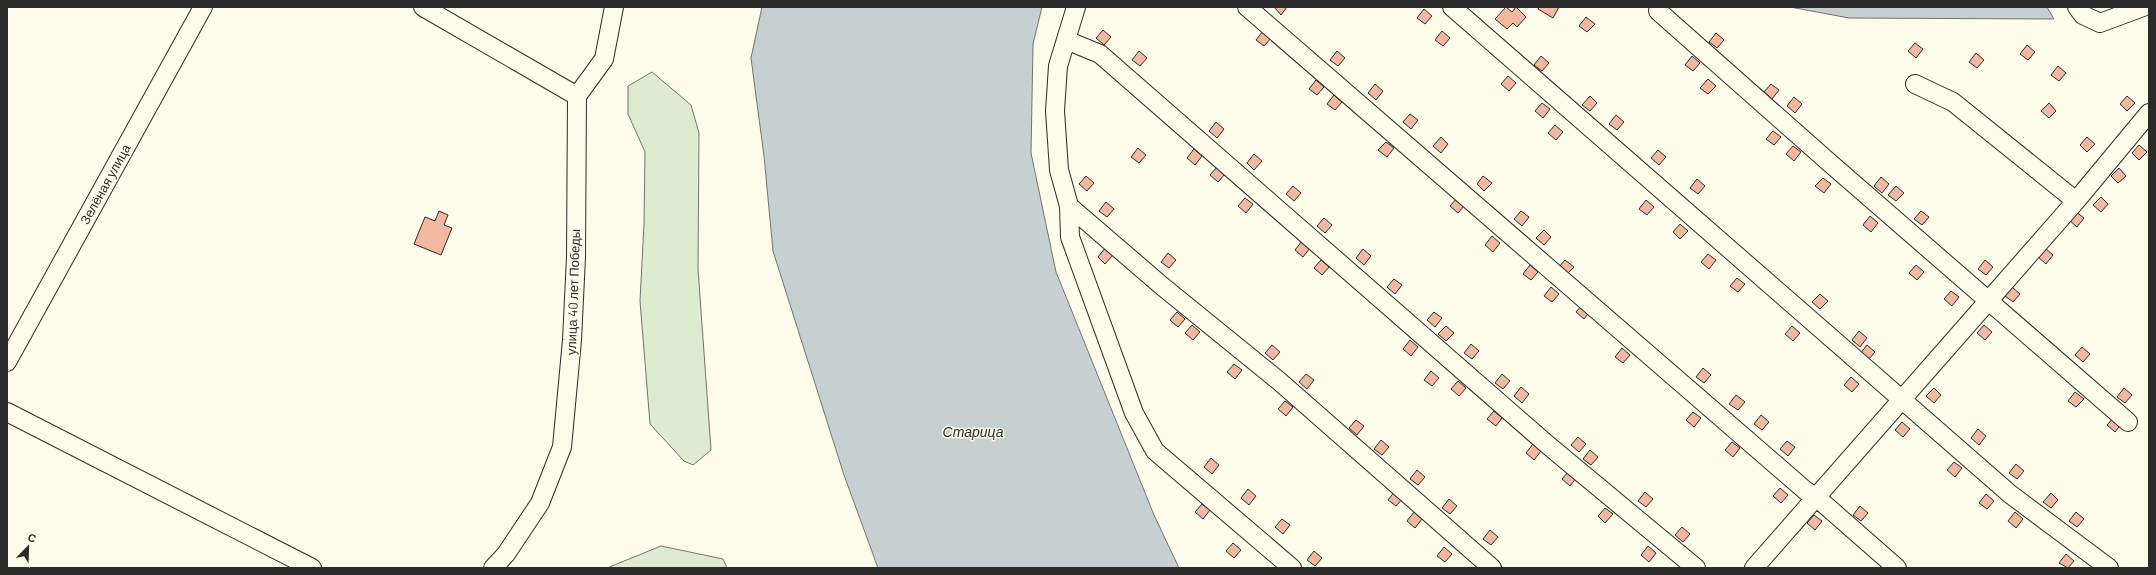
<svg xmlns="http://www.w3.org/2000/svg" width="2156" height="575" viewBox="0 0 2156 575" font-family="Barlow,sans-serif">
<style>
.green{fill:#deebd1;stroke:#74746e}
.water{fill:#c7d0d0;stroke:#74746e}
.building{fill:#f2b8a0;stroke:#2b2b2b}
.lines{fill:none;stroke-linecap:round;stroke-linejoin:round}
.minor-casing{stroke:#2b2b2b;stroke-width:20}
.minor{stroke:#fdfbea;stroke-width:18}
.labels{text-anchor:middle;stroke-width:3;stroke-linejoin:round;paint-order:stroke}
.street-label{font-size:13px;fill:#2b2b2b;stroke:#fdfbea}
.water-label{font-size:14px;font-style:italic;fill:#2b2b2b;stroke:#fdfbea}
</style>
<rect width="100%" height="100%" fill="#fdfbea"/>
<path class="green" d="M652,72L691,105L699,133L698,269L711,450L693,465L684,461L650,424L640,301L644,224L645,152L628,114V86Z
M661,546L723,559L727,568H607Z"/>
<path class="water" d="M762,7H1042L1033,44L1031,153L1056,272L1154,515L1179,568H878L844,475L773,251L764,156L751,58Z
M1790,7H2047L2054,19L1849,18Z"/>
<path class="building" d="M1274,7H1287L1281,15Z
M1506,7L1512,12L1516,7L1526,17L1517,27L1513,23L1507,29L1495,19Z
M1539,7H1559L1553,18L1538,9Z
M1424,9L1432,16L1425,24L1417,18Z
M1586,17L1595,24L1587,32L1579,26Z
M1103,30L1111,37L1104,45L1096,38Z
M1263,31L1271,38L1264,46L1256,40Z
M1442,31L1450,38L1443,46L1435,40Z
M1716,33L1724,40L1717,48L1709,42Z
M1915,43L1923,49L1916,58L1908,51Z
M2027,45L2035,52L2028,60L2020,54Z
M1139,51L1147,58L1140,66L1132,60Z
M1337,51L1345,58L1338,66L1330,60Z
M1976,53L1984,60L1977,68L1969,62Z
M1541,56L1549,63L1542,71L1534,65Z
M1692,56L1700,63L1693,71L1685,65Z
M2058,66L2066,73L2059,81L2051,75Z
M1508,76L1516,83L1509,91L1501,84Z
M1708,79L1716,86L1708,94L1700,88Z
M1316,80L1324,87L1317,95L1309,89Z
M1375,84L1383,91L1376,100L1368,93Z
M1771,84L1779,90L1772,99L1764,92Z
M1334,95L1342,102L1335,110L1327,104Z
M1590,96L1597,103L1590,111L1582,105Z
M2127,96L2135,103L2127,111L2120,104Z
M1794,97L1802,104L1795,113L1787,106Z
M1542,103L1550,109L1543,118L1535,111Z
M2049,103L2056,111L2049,118L2041,111Z
M1410,114L1418,120L1411,129L1403,122Z
M1616,115L1624,122L1617,130L1609,124Z
M1216,122L1224,129L1217,138L1209,131Z
M1555,125L1563,132L1556,140L1548,133Z
M1773,131L1781,137L1774,145L1766,139Z
M1441,137L1448,144L1441,153L1433,146Z
M2087,137L2095,144L2087,152L2080,145Z
M1386,142L1394,148L1387,157L1378,150Z
M2139,145L2147,152L2139,160L2132,153Z
M1793,146L1801,152L1794,161L1786,154Z
M1138,148L1146,155L1139,163L1131,157Z
M1194,149L1202,156L1195,165L1187,158Z
M1658,150L1666,157L1659,165L1651,158Z
M1254,154L1262,161L1254,170L1247,163Z
M1217,167L1225,174L1218,182L1210,175Z
M2119,168L2126,176L2118,183L2111,176Z
M1086,176L1094,183L1087,191L1079,184Z
M1483,176L1492,183L1484,191L1477,184Z
M1881,177L1889,184L1882,193L1874,186Z
M1823,178L1831,184L1824,193L1815,186Z
M1697,179L1705,186L1698,194L1690,188Z
M1293,186L1301,193L1294,201L1286,194Z
M1896,186L1904,193L1896,201L1888,195Z
M2101,197L2108,204L2101,212L2093,205Z
M1245,198L1253,204L1246,213L1238,206Z
M1457,198L1465,205L1458,213L1450,206Z
M1646,200L1654,207L1647,215L1639,209Z
M1106,202L1114,209L1107,217L1099,211Z
M439,211L448,215L444,225L452,228L441,255L414,244L425,217L435,221Z
M1521,211L1529,217L1522,226L1514,219Z
M1921,211L1929,217L1922,225L1914,219Z
M2076,212L2084,218L2077,227L2069,220Z
M1870,216L1878,223L1871,232L1863,225Z
M1324,218L1332,225L1325,233L1317,226Z
M1680,224L1688,231L1680,239L1673,232Z
M1544,230L1551,237L1544,245L1536,238Z
M1492,236L1500,243L1493,252L1485,245Z
M1302,241L1310,248L1303,257L1295,250Z
M1105,248L1113,255L1105,264L1098,257Z
M2045,248L2053,255L2046,264L2038,257Z
M1363,249L1371,256L1364,265L1356,258Z
M1168,253L1176,260L1169,268L1161,262Z
M1708,254L1716,260L1709,269L1701,262Z
M1321,260L1329,267L1322,275L1314,268Z
M1565,260L1574,267L1566,275L1558,268Z
M1985,260L1993,267L1986,275L1978,269Z
M1530,265L1538,272L1531,280L1523,274Z
M1916,265L1924,272L1917,280L1909,273Z
M1737,278L1745,284L1738,292L1730,286Z
M1394,279L1402,285L1395,294L1387,287Z
M1551,287L1559,294L1552,302L1544,296Z
M2012,287L2020,294L2013,302L2005,296Z
M1951,291L1959,297L1952,306L1944,299Z
M1820,294L1828,301L1820,309L1812,302Z
M1583,304L1591,310L1584,319L1576,312Z
M1177,312L1185,319L1178,327L1170,320Z
M1434,312L1442,318L1435,327L1427,320Z
M1192,325L1200,332L1193,340L1185,333Z
M1984,325L1992,332L1985,340L1977,333Z
M1446,326L1454,333L1446,341L1438,334Z
M1792,326L1800,333L1793,341L1785,334Z
M1859,331L1867,338L1860,347L1852,340Z
M1410,340L1418,347L1411,356L1403,349Z
M1471,344L1479,351L1472,359L1464,353Z
M1272,345L1280,352L1273,360L1265,353Z
M1867,345L1875,352L1868,360L1860,354Z
M2082,347L2090,354L2083,362L2075,355Z
M1622,348L1630,355L1623,363L1615,357Z
M1234,364L1242,370L1235,379L1227,372Z
M1703,368L1711,375L1704,383L1696,377Z
M1431,371L1439,378L1432,386L1424,380Z
M1306,374L1314,380L1307,389L1299,382Z
M1502,374L1510,381L1503,389L1495,383Z
M1851,377L1859,384L1852,392L1844,385Z
M1458,381L1466,388L1459,396L1451,389Z
M1521,387L1529,394L1522,403L1514,396Z
M1934,388L1941,395L1934,403L1926,396Z
M2124,388L2132,395L2125,403L2117,397Z
M2075,392L2084,399L2076,407L2068,401Z
M1736,395L1745,402L1738,410L1729,404Z
M1285,401L1293,407L1286,416L1278,409Z
M1494,411L1502,418L1496,426L1487,419Z
M1693,412L1701,418L1694,427L1686,420Z
M1761,415L1769,422L1762,430L1754,424Z
M2114,417L2122,423L2115,432L2107,425Z
M1356,420L1364,426L1357,435L1349,428Z
M1902,422L1910,429L1903,437L1895,430Z
M1978,429L1986,436L1979,445L1971,438Z
M1578,437L1586,444L1579,452L1571,445Z
M1381,440L1389,447L1382,455L1374,449Z
M1787,441L1795,447L1788,456L1780,449Z
M1732,442L1740,448L1733,457L1725,450Z
M1533,444L1541,451L1534,460L1526,453Z
M1590,450L1598,457L1591,465L1583,459Z
M1211,458L1219,465L1212,474L1204,467Z
M1954,462L1962,468L1955,477L1947,470Z
M2016,464L2024,471L2017,479L2009,473Z
M1417,470L1425,477L1418,485L1410,479Z
M1569,471L1577,477L1570,486L1562,479Z
M1780,488L1788,495L1781,503L1773,496Z
M1248,489L1256,496L1249,505L1241,498Z
M1395,491L1403,498L1396,506L1388,500Z
M1645,492L1653,499L1646,507L1638,501Z
M2051,493L2058,500L2051,508L2043,502Z
M1986,494L1994,501L1987,509L1979,503Z
M1449,499L1457,506L1450,514L1442,508Z
M1202,504L1210,510L1203,519L1195,512Z
M1860,506L1868,513L1861,521L1853,515Z
M1605,508L1613,514L1605,523L1598,516Z
M1414,512L1422,519L1415,528L1407,521Z
M2015,512L2023,519L2016,528L2008,521Z
M2076,512L2084,519L2077,527L2069,521Z
M1814,515L1822,521L1815,530L1807,523Z
M1282,519L1290,525L1283,534L1275,527Z
M1682,527L1690,534L1683,542L1675,535Z
M1490,530L1498,537L1491,545L1483,539Z
M1233,543L1241,550L1234,558L1226,551Z
M1648,546L1656,553L1649,562L1641,555Z
M1444,547L1452,554L1445,562L1437,556Z
M1314,551L1322,558L1315,566L1307,560Z
M2066,554L2074,561L2068,568L2059,563Z"/>
<g class="lines">
<g class="minor-casing">
<path id="minor" d="M423,7L577,96
M1076,7L1058,66L1055,111L1059,170L1069,206L1070,237L1134,413L1155,451L1292,568
M1247,7L1806,491L1816,497L1897,568
M1452,7L2010,494L2109,568
M2077,7L2083,15L2100,23L2143,7
M1658,11L1831,164L2128,422
M1066,40L1100,54L1549,446L1696,568
M1915,84L1953,102L2076,201
M1069,206L1162,286L1279,381L1492,568
M7,362L203,7
M7,412L312,568
M493,568L506,554L540,503L562,447L572,340L576,257L577,96L604,59L614,7
M1754,568L2076,201L2149,113"/>
</g>
<use href="#minor" class="minor"/>
</g>
<g class="labels">
<g class="street-label">
<text transform="translate(105 184) rotate(-61)" y="5">Зелёная улица</text>
<text transform="translate(573 292) rotate(-88)" y="5">улица 40 лет Победы</text>
</g>
<g class="water-label">
<text x="973" y="437">Старица</text>
</g>
</g>
<rect width="2156" height="575" fill="none" stroke="#2b2b2b" stroke-width="16"/>
<g transform="translate(28 547) rotate(23)" stroke="#fdfbea" stroke-width="3" paint-order="stroke">
<path d="M0-3L7 15L0 10L-7 15Z" fill="#2b2b2b"/>
<text y="-6" font-size="11" font-weight="bold" text-anchor="middle" fill="#2b2b2b">С</text>
</g>
</svg>
